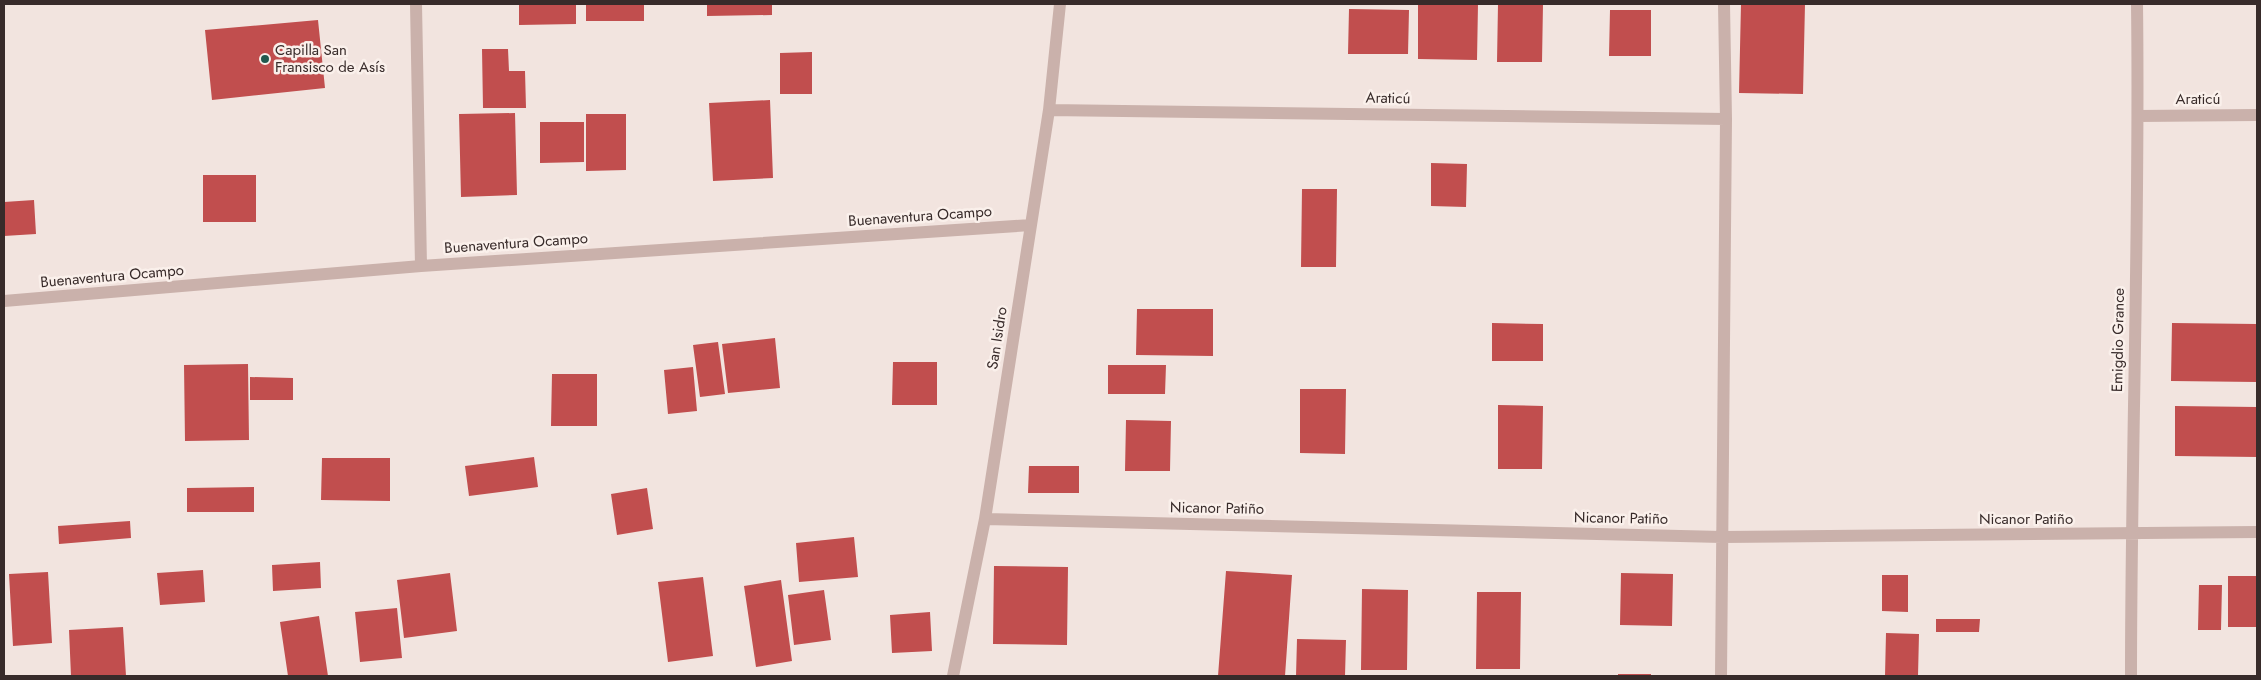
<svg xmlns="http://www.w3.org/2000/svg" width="2261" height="680" viewBox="0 0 2261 680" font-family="Jost,sans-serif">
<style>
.building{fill:#c14e4e}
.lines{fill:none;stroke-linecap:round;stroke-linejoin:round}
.street{stroke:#cab1ab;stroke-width:12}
.poi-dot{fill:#21584e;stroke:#faf0eb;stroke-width:2}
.labels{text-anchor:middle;stroke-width:5;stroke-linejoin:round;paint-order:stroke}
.poi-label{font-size:15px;fill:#382b2a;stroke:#faf0eb;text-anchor:start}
.street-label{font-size:15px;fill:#382b2a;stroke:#faf0eb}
</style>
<rect width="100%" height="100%" fill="#f2e4df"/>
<path class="building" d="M519,4H576V24L519,25Z
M586,4H644V21H586Z
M707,4H772V15L707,16Z
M1418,4H1478L1477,60L1418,59Z
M1498,4H1543L1542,62H1497Z
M1741,4H1805L1803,94L1739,93Z
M1349,9L1409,10L1408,54H1348Z
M1610,10H1651V56H1609Z
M318,20L325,88L212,100L205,30Z
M482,49H508L509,71H525L526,108H483Z
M812,52V94H780V53Z
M770,100L773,178L713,181L709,103Z
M515,113L517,195L461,197L459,114Z
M586,114H626V170L586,171Z
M540,122H584V162L540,163Z
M1431,163L1467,164L1466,207L1431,206Z
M203,175H256V222H203Z
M1302,189H1337L1336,267H1301Z
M34,200L36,234L4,236V202Z
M1137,309H1213V356L1136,355Z
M1492,323L1543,324V361H1492Z
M2172,323L2257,324V382L2171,381Z
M775,338L780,388L728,393L722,344Z
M718,342L725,394L700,397L693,345Z
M893,362H937V405H892Z
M248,364L249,440L185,441L184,365Z
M1108,365H1166L1165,394H1108Z
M693,367L697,411L668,414L664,370Z
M552,374H597V426H551Z
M250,377L293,378V400H250Z
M1300,389H1346L1345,454L1300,453Z
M1498,405L1543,406L1542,469H1498Z
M2175,406L2257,407V457L2175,456Z
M1126,420L1171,421L1170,471H1125Z
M534,457L538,487L469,496L465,466Z
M322,458H390V501L321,500Z
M1029,466H1079V493H1028Z
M254,487V512H187V488Z
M647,488L653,529L617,535L611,494Z
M130,521L131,538L59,544L58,526Z
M854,537L858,577L799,582L796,543Z
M320,562L321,588L273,591L272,565Z
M994,566L1068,567L1067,645L993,644Z
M203,570L205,602L160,605L157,573Z
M1226,571L1292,575L1285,676H1218Z
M48,572L52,643L13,646L9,574Z
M450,573L457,631L404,638L397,580Z
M1621,573L1673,574L1672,626L1620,625Z
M1882,575H1908V612L1882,611Z
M2228,576H2257V627H2228Z
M703,577L713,656L668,662L658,582Z
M781,580L792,661L756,667L744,586Z
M2199,585H2222L2221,630H2198Z
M1362,589L1408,590L1407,670H1361Z
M824,590L831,640L794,645L788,595Z
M1477,592H1521L1520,669H1476Z
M397,608L402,658L360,662L355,612Z
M930,612L932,651L892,653L890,615Z
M319,616L328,676H288L280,622Z
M1936,619H1980L1979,632H1936Z
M123,627L126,676H71L69,630Z
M1886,633L1919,634L1918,676H1885Z
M1297,639L1346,640L1345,676H1296Z
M1618,674H1651V676H1618Z"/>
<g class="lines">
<path class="street" d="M416,4L421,266
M1049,110L1726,119
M2138,116L2257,115
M4,301L421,266L1031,225
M985,519L1722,537L2257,532
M953,676L985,519L1049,110L1060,4
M1721,676L1726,119L1724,4
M2131,676C2131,452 2140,228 2137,4"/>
</g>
<circle class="poi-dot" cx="265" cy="59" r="5"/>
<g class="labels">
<g class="poi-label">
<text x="275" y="55">Capilla San<tspan x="275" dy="17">Fransisco de Asís</tspan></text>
</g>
<g class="street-label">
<text transform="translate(1388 98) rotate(1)" y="5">Araticú</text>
<text x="2198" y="104">Araticú</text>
<text transform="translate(920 216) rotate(-4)" y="5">Buenaventura Ocampo</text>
<text transform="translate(516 243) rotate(-4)" y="5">Buenaventura Ocampo</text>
<text transform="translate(112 276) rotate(-5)" y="5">Buenaventura Ocampo</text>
<text transform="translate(997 338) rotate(-81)" y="5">San Isidro</text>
<text transform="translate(2118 340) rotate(-89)" y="5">Emigdio Grance</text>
<text transform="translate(1217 508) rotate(1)" y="5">Nicanor Patiño</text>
<text transform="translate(1621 518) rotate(1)" y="5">Nicanor Patiño</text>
<text x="2026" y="524">Nicanor Patiño</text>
</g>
</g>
<rect width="2261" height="680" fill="none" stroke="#382b2a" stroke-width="10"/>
</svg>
